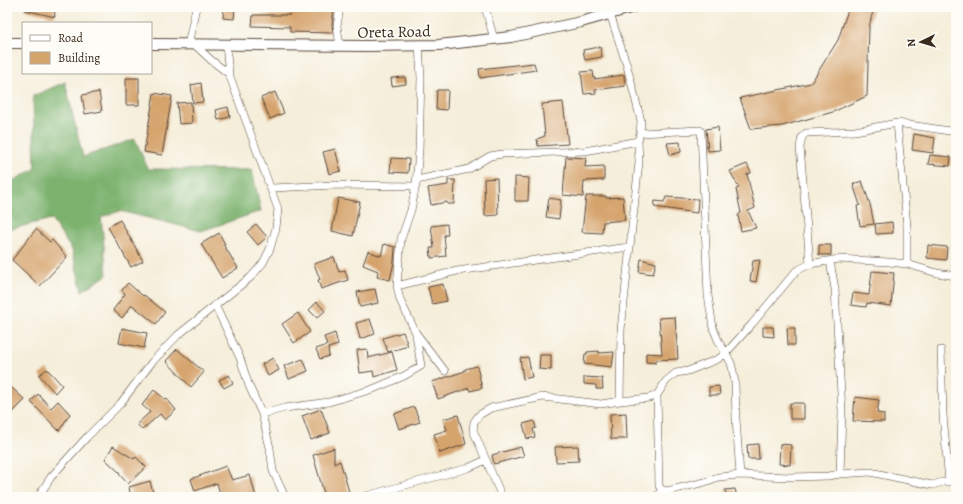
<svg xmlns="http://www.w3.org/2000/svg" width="963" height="504" viewBox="0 0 963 504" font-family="Alegreya,serif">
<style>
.forest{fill:#7bb26e;stroke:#5b6e46}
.building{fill:#d5a36c}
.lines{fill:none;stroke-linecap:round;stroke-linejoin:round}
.street-casing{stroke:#57473a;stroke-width:8}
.secondary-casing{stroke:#57473a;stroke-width:12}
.street{stroke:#fff;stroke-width:7}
.secondary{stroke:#fff;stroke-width:10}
.labels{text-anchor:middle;stroke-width:3.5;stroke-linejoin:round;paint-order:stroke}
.street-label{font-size:16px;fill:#3b2a1e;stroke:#fdfcf7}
</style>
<rect width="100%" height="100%" fill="#fdfcf7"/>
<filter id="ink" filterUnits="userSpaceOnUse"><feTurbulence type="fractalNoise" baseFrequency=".025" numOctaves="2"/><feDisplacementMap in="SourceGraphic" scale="8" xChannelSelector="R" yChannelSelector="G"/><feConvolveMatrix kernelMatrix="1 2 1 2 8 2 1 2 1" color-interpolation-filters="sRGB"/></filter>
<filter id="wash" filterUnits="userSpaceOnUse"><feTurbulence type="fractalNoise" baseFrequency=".012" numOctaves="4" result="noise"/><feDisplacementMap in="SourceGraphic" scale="16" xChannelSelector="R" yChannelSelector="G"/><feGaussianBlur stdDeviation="0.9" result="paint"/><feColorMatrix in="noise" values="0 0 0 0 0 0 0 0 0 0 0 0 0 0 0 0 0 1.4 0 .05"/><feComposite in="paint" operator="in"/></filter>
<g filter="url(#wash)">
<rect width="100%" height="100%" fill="#f5eeda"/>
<path class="forest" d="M65,82L83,157L135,139L148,169L252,170L261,211L201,231L120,211L101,217L107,275L82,291L72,250L51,219L7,230V184L35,169L33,96Z"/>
<g id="blocks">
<path class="building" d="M25,7H54L55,17L25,10Z
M224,7H235L234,19L223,18Z
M291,7H334L332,25L333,33L290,32V27L252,26L253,15H290Z
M849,7H874L869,27L867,96L833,112L782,126L751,129L740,98L811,83L838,40Z
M600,47L602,57L585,60L583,50Z
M534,63L536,70L480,78L479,69Z
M593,71L594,79L624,75L625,86L595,90L596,93L584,94L581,72Z
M405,77L406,84L392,86L391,78Z
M126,78H139V105H126Z
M201,83L203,102L193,103L191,85Z
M437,90H448L447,110L436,109Z
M99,92L102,111L85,114L82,95Z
M275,92L284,113L270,119L261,98Z
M154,93L172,96L162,155L144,152Z
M191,102L192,123L179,124L177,103Z
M563,102L568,144L538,146L537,139L545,136L542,104Z
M228,107L230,117L218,120L216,110Z
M718,127L720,150L708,151L706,129Z
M914,134L935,138L933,153L912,150Z
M680,142L681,152L670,155L667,143Z
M335,149L341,171L329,174L323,152Z
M930,155L951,157L950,166L928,164Z
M566,157L586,158L585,167L604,166V180L584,181L583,197L563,195Z
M391,158L409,159L408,173L390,172Z
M747,164L751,173L747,174L755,208L748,211L756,228L741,231L738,215L741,213L736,189L739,188L730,171Z
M515,177L529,178L528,201H515Z
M497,178L498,215L485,216L484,179Z
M448,180H455L454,204H447V202L431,205L428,188L448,185Z
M862,181L870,204L874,224L860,226L857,206L860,205L853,184Z
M586,196H606V198L623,197L625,220L603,222L602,233L582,232Z
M666,197L698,199L697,213L654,207L655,201L664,202Z
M338,198L360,202L353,236L332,231Z
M549,198L561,200L559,219L546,217Z
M120,220L143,261L131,267L108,227Z
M892,222L893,233L876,234L875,224Z
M256,224L267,237L258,245L247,232Z
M447,224L448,235H444L446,256L431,258L430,248H434L431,226Z
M36,229L50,242L52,240L67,257L40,286L12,260Z
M219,233L225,244H223L238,268L222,278L201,244Z
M384,244L395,247L394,262L390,280L377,277L378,271L363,265L368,251L381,256Z
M819,245H831V255H819Z
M928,245L947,247L946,260L927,258Z
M334,257L339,272L345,270L348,280L321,289L318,280L320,279L314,264Z
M641,259L656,263L653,274L639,272Z
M760,260L756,282L750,281L753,261Z
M872,271L894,273L891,306L867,303L866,307L851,305L853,293L869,295Z
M128,283L143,296L144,295L165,312L156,324L132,305L122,318L113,310L125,294L122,290Z
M443,284L447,301L432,304L428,287Z
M375,289L378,303L360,307L357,292Z
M317,302L325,311L317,318L309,310Z
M298,313L310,332L294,343L282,324Z
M675,317L678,359L656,360V363L646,362V353L662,354L659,318Z
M370,319L375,334L360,339L356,323Z
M763,327H773L774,337L763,336Z
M122,328L147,333L144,348L119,343Z
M787,328H795V345H788Z
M403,332L408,346L388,352L383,338Z
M335,333L338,345L328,348L329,356L320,359L316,349L327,345L324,337Z
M177,349L204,372L191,387L166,361Z
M367,349L368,358L392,352L397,370L374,377L373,371L360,373L357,350Z
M599,351V353L614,352L612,367L584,364L585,354H587V352Z
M540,355H551V370L539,369Z
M528,357L532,377L523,379L520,358Z
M273,358L279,370L268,376L262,364Z
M303,359L308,371L289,379L284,366Z
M477,366L482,388L470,391L469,388L438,399L432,382L465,371V369Z
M47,369L62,385L55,393L39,375Z
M229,375L233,383L224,388L219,380Z
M584,377L602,378L603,389H596V385L584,384Z
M719,386L720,395H709V387Z
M11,387L25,400L7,418V393Z
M154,390L166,400L167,399L176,410L165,420L160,414L142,430L137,424L150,412L142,405Z
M38,394L51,408L58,401L70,414L59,431L31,402Z
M855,397L879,400L877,413L884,414V422L853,421Z
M790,403H804V419H790Z
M414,407L420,422L399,429L394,414Z
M321,409L330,433L311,440L302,416Z
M626,413L627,439H611L610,414Z
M458,415L466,444L440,453L434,434L447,430L443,419Z
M534,421L536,428L533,429L535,437L527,439L523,424Z
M758,444L759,459H748L747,445Z
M780,444L791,445L790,465L779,464Z
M113,446L134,459L136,457L146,467L128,484L119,474L120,473L105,459Z
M578,446L579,461L556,462L555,447Z
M521,447L524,456L494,464L492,455Z
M334,448V464L340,461L350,495L342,497H325L313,455Z
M226,466L232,480L250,475L256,497H221L217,483L195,491L191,479Z
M150,481L154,497H131L129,487Z
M735,489L737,497H727L725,490Z"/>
</g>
</g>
<g filter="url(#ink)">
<use href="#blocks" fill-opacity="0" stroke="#57473a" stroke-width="1"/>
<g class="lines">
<g class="street-casing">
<path id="street" d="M340,7L337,26L340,46
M485,7L494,39
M188,45L196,7
M195,45L211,60L229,74
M419,45L421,78L419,150L416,184L411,210L401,239L397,286L400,300L416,333L445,371
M897,123L907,226V264
M640,133L700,130L701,131L708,295L713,328L718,340L731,363L733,371L735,383L736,419L740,475
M417,180L469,169L490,156L502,154L585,151L638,141
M272,188L335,185L416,186
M830,261L835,289L842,412L840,474
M810,264L800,147L802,137L806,133L855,131L897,123L956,132
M397,286L457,271L629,247
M215,305L240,358L249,386L262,414L270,448L273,471L285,497
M941,350L943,415L949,482
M657,395L659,486L662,490L667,491L705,482L718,477L740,475L791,477L828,476L840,474L870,472L932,485L943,482H956
M620,401L649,398L657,395L666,381L676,373L688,371L718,359L725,354L752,324L796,271L810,264L839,259L889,262L907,264L937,273L956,276
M262,414L285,408L329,402L373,389L404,376L421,366L416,335
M486,460L502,497
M38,497L51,477L87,437L120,404L152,362L178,335L251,277L263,263L270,249L276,228L278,209L229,74L226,45
M362,497L468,468L486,460L473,430L474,422L479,415L491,408L543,397L601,404L620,401L621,330L639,162L638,141L640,133L641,121L627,66L610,14
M656,497L662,490"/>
</g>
<g class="secondary-casing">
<path id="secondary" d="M7,43H23
M151,44L366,46L439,45L511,37L581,22L634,7"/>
</g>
<use href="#street" class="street"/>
<use href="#secondary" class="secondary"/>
</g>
</g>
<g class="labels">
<g class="street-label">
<text transform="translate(394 31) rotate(-1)" y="6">Oreta Road</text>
</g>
</g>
<rect width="963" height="504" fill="none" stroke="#fdfcf7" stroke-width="24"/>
<rect x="22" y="22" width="130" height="52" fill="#fdfcf7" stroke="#afa8a0"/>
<rect x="30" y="35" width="20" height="6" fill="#ffffff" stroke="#afa8a0"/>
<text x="58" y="42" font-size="12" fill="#3b2a1e">Road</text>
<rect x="30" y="52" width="20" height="12" fill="#d5a36c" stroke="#afa8a0"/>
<text x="58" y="62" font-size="12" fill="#3b2a1e">Building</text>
<g transform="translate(921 42) rotate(265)" stroke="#fdfcf7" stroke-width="3" paint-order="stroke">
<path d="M0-3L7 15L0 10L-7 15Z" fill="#3b2a1e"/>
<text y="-6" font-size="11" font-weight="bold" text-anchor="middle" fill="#3b2a1e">N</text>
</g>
</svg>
